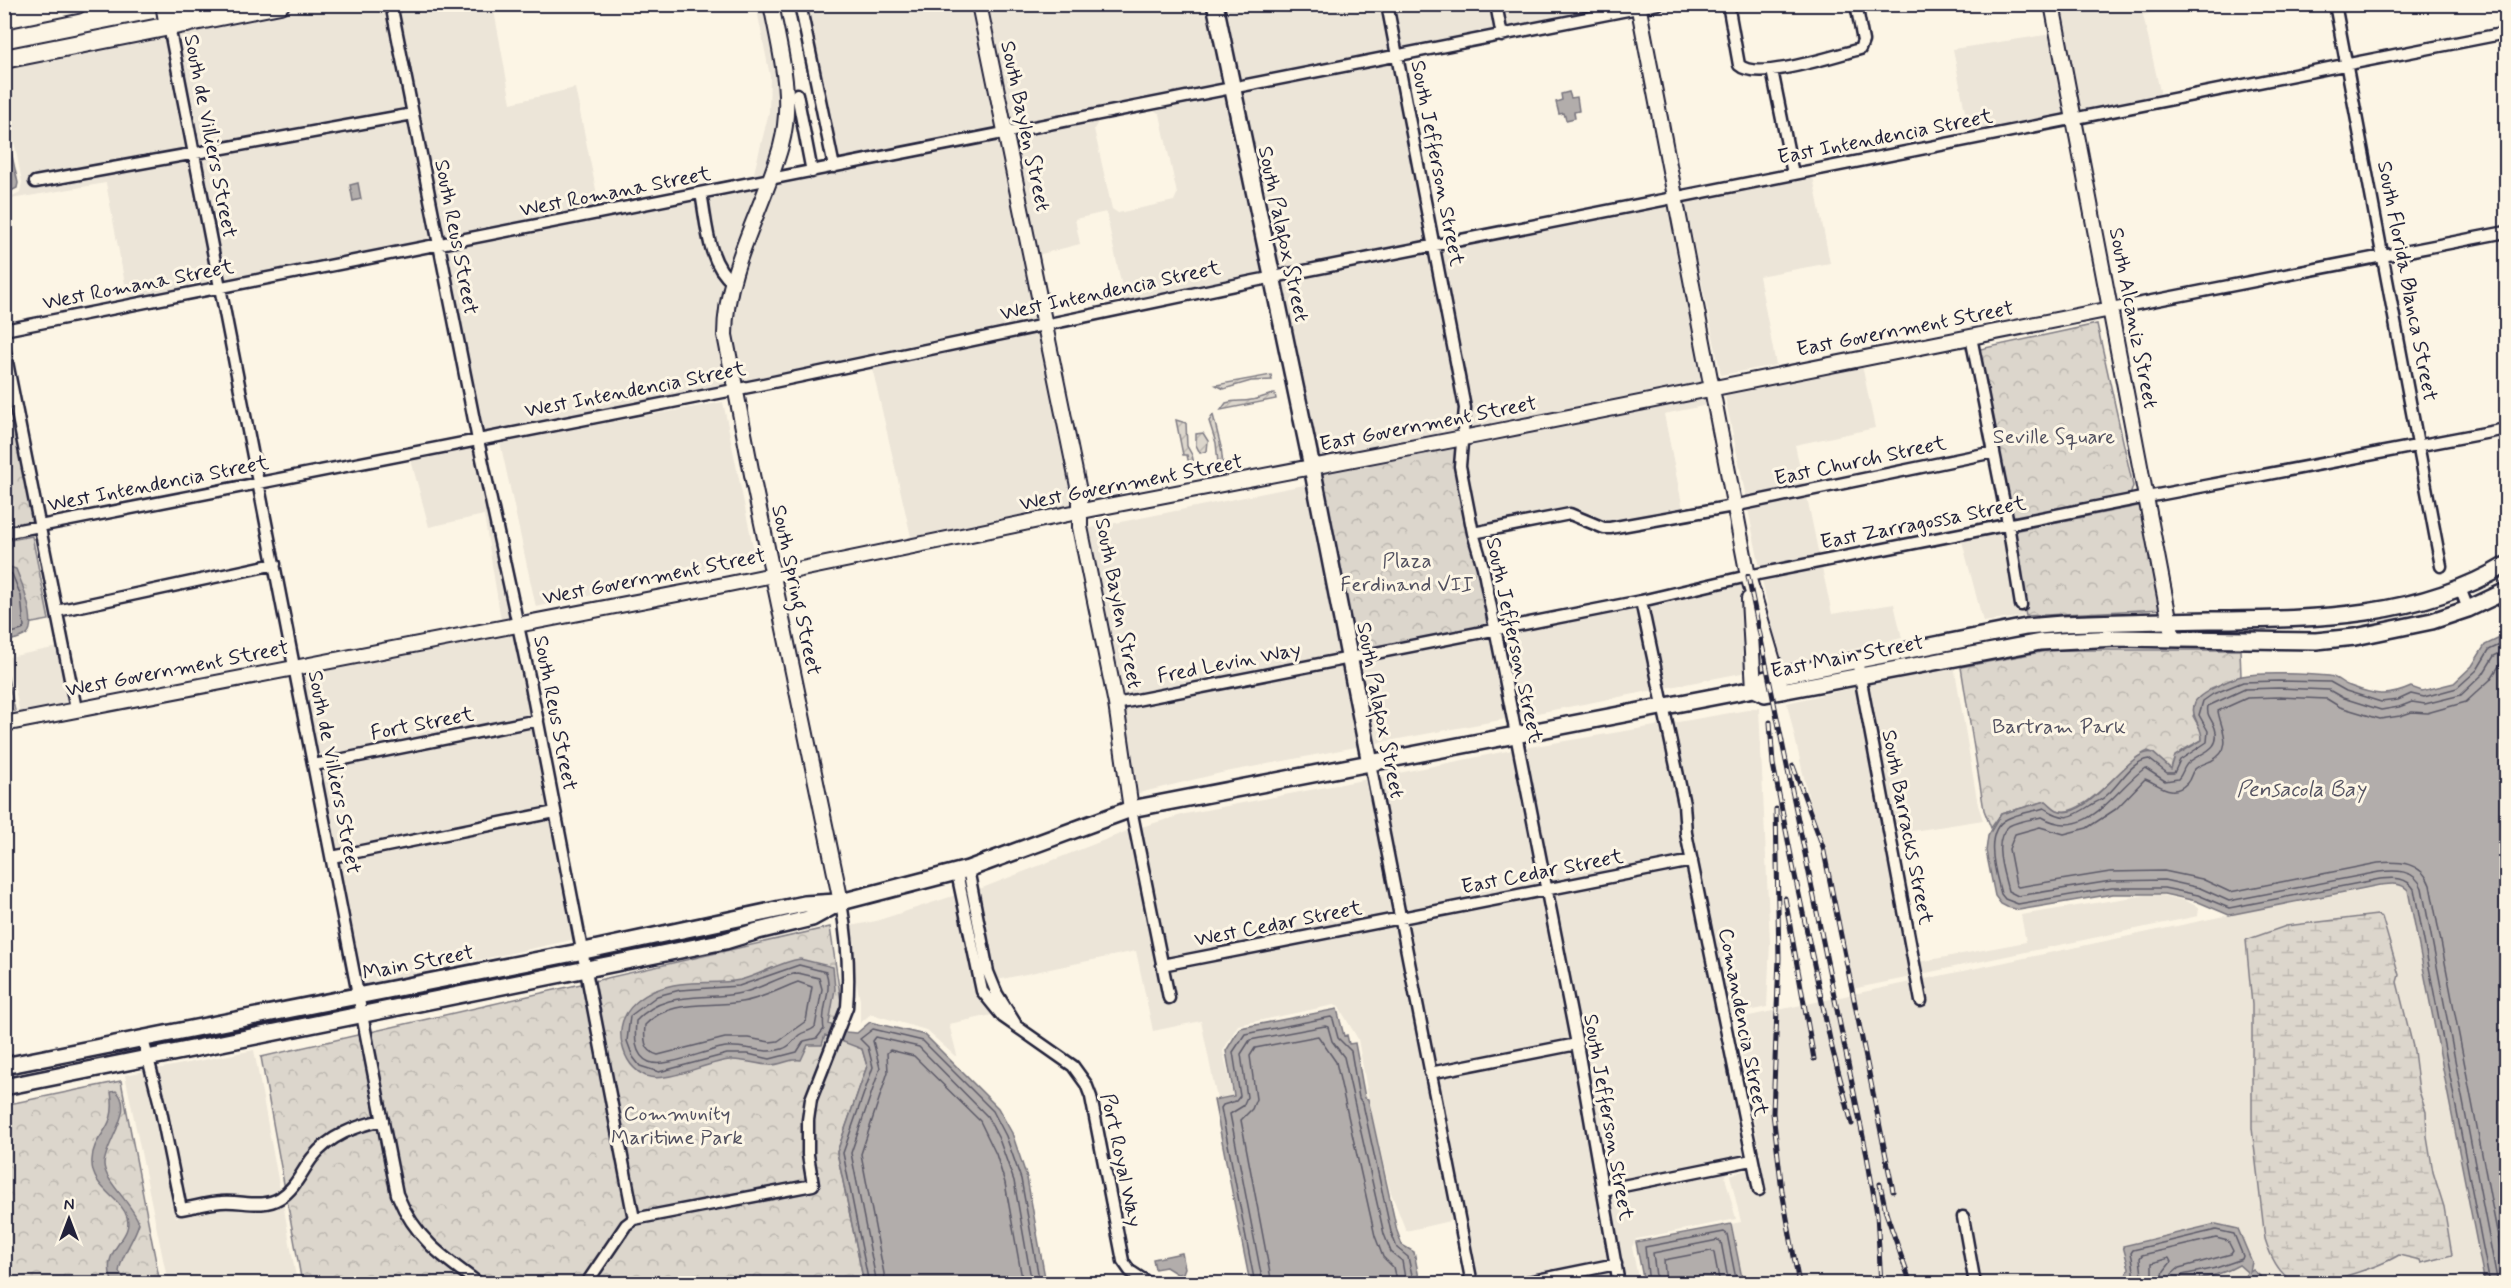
<svg xmlns="http://www.w3.org/2000/svg" width="2511" height="1288" viewBox="0 0 2511 1288" font-family="Mynerve,sans-serif">
<style>
.built{fill:#ece5d8}
.wetland{fill:url(#wetland-marsh);stroke:#7f7c84;stroke-width:1.5}
.park{fill:url(#park-crowns);stroke:#7f7c84;stroke-width:1.5}
.garden{fill:url(#garden-furrows);stroke:#7f7c84;stroke-width:1.5}
.water{fill:#b2adab;stroke:#78757e;stroke-width:1.5}
.lines{fill:none;stroke-linecap:round;stroke-linejoin:round}
.shore{stroke:#5c5a68;stroke-width:1.5}
.minor-casing{stroke:#22223b;stroke-width:15}
.tertiary-casing{stroke:#22223b;stroke-width:18}
.secondary-casing{stroke:#22223b;stroke-width:20}
.primary-casing{stroke:#22223b;stroke-width:22}
.minor{stroke:#fcf5e5;stroke-width:10}
.tertiary{stroke:#fcf5e5;stroke-width:14}
.secondary{stroke:#fcf5e5;stroke-width:15}
.primary{stroke:#fcf5e5;stroke-width:18}
.rail-casing{stroke:#22223b;stroke-width:5}
.rail{stroke:#fcf5e5;stroke-width:3;stroke-dasharray:9;stroke-linecap:butt}
.labels{text-anchor:middle;stroke-width:6;stroke-linejoin:round;paint-order:stroke}
.street-label{font-size:21px;fill:#22223b;stroke:#fcf5e5}
.park-label{font-size:21px;fill:#504f5f;stroke:#fcf5e5}
.water-label{font-size:22px;font-style:italic;fill:#545362;stroke:#fcf5e5}
</style>
<defs>
<pattern id="wetland-marsh" width="20" height="14" patternUnits="userSpaceOnUse" patternTransform="scale(1.5)"><rect width="20" height="14" fill="#dcd6cc"/><path d="M1 5h8M5 5V1M11 12h8M15 12V8" fill="none" stroke="#bcb7b0"/></pattern>
<pattern id="park-crowns" width="20" height="18" patternUnits="userSpaceOnUse" patternTransform="scale(1.5)"><rect width="20" height="18" fill="#dcd6cc"/><path d="M2 6a3 3 0 1 1 6 0M12 15a3 3 0 1 1 6 0" fill="none" stroke="#bcb7b0"/></pattern>
<pattern id="garden-furrows" width="10" height="10" patternUnits="userSpaceOnUse" patternTransform="scale(1.5)"><rect width="10" height="10" fill="#dcd6cc"/><path d="M-1 1l2-2M0 10L10 0M9 11l2-2" fill="none" stroke="#bcb7b0"/></pattern>
</defs>
<rect width="100%" height="100%" fill="#fcf5e5"/>
<filter id="ink" filterUnits="userSpaceOnUse"><feTurbulence type="fractalNoise" baseFrequency=".0167" numOctaves="2"/><feDisplacementMap in="SourceGraphic" scale="12" xChannelSelector="R" yChannelSelector="G"/><feConvolveMatrix kernelMatrix="1 2 1 2 8 2 1 2 1" color-interpolation-filters="sRGB"/></filter>
<g filter="url(#ink)">
<path class="built" d="M1502,4L1624,5L1507,29Z
M327,5H386L406,109L198,146L176,34Z
M397,5H493L511,103L575,88L599,204L753,177L769,112L770,76L756,5H765L779,74L781,93L778,133L765,174L443,238Z
M806,5H973L999,128L838,160Z
M984,5H1209L1226,84L1010,126Z
M1220,5H1381L1391,52L1236,82Z
M1392,5H1490L1496,31L1401,50Z
M2058,5H2185L2143,15L2161,96L2078,112Z
M2052,34L2067,114L1969,133L1953,49Z
M165,36L187,148L29,177L31,189L190,160L214,283L128,300L106,183L5,200L20,192L22,182L14,141L5,135V67Z
M1393,64L1428,241L1275,270L1239,94Z
M1228,96L1265,273L1125,301L1106,212L1075,219L1080,244L1037,255L1013,138L1104,121L1098,122L1094,129L1112,209L1118,213L1174,201L1177,194L1160,114L1155,111Z
M409,121L432,240L224,281L200,158Z
M1002,141L1039,318L739,382L731,334V318L738,286L773,186Z
M1813,177L1830,263L1759,276L1776,365L1721,375L1685,202Z
M760,188L730,273L719,256L708,198Z
M697,201L709,262L715,273L726,286L728,384L482,433L445,250Z
M1669,205L1704,383L1469,430L1470,407L1441,251Z
M1431,253L1459,409L1458,432L1316,460L1278,283Z
M1042,330L1074,507L912,541L872,367Z
M1862,365L1875,428L1795,445L1804,485L1746,497L1724,392Z
M1706,395L1708,405L1664,414L1683,509L1610,522L1569,507L1477,526L1466,465L1468,443Z
M723,402L756,561L536,607L500,442Z
M474,447L511,618L501,620L484,515L429,527L411,460Z
M1309,484L1342,653L1120,697L1086,529Z
M1807,497L1819,556L1760,568L1748,509Z
M2003,533L2016,612L2025,611L2026,616L1983,622L1962,541Z
M1822,568L1832,614L1894,604L1902,638L1781,666L1762,580Z
M1742,585L1747,672L1517,717L1502,635Z
M514,630L549,807L336,850L301,672Z
M1491,637L1506,719L1372,744L1355,663Z
M58,647L70,704L16,715L19,709L9,657Z
M1345,665L1361,746L1221,773L1135,794L1122,709Z
M1954,665L1978,805L1983,820L1894,834L1867,685Z
M1856,687L1911,977L1852,989L1787,703Z
M1759,708L1770,943L1767,1007L1734,1014L1730,1021L1735,1048L1692,833L1690,802L1672,723Z
M1661,725L1679,805L1685,856L1550,883L1523,748Z
M1512,750L1539,885L1404,911L1379,777Z
M1368,779L1394,913L1167,958L1141,827L1185,814Z
M551,819L576,939L363,985L339,862Z
M1130,830L1165,1005L1176,1002L1169,970L1396,926L1454,1220L1406,1231L1390,1190L1371,1113L1358,1039L1339,1007L1334,1005L1238,1025L1223,1051L1233,1095L1217,1099L1201,1021L1153,1031L1136,951L997,980L977,890Z
M1688,868L1746,1155L1607,1182L1582,1037L1553,895Z
M2394,884L2404,886L2408,890L2485,1283H1743L1731,1224L1741,1222L1730,1175L1762,1165L1735,1019L2229,915Z
M956,895L977,993L992,1015L949,1024L957,1055L955,1056L926,1030L871,1014L860,1023V1000L853,967L850,926L876,921Z
M2146,895H2161L2186,901L2199,907L2198,916L1921,974L1919,962L2026,942L2021,915Z
M1542,897L1571,1039L1435,1065L1407,924Z
M254,1050L280,1190L268,1196L253,1198L221,1195L185,1202L157,1069Z
M1573,1051L1609,1259L1477,1283L1437,1078Z
M146,1071L176,1217L222,1208L254,1210L283,1203L297,1283H168L125,1075Z
M1728,1171L1725,1177L1736,1219L1636,1239L1632,1247L1639,1283H1625L1610,1195Z
M1611,1271L1614,1283L1550,1284Z"/>
<path class="wetland" d="M2377,915L2382,917L2399,975L2397,982L2414,1051L2419,1091L2426,1112L2427,1136L2433,1172L2444,1207L2452,1255L2421,1263L2420,1260L2399,1255C2381,1266 2318,1288 2297,1283C2280,1277 2270,1255 2265,1239L2252,1128V1005L2246,940L2286,926Z"/>
<path class="park" d="M2097,324L2133,486L2130,496L2013,519L2001,512L1971,351Z
M14,423L33,521L5,527V425Z
M1463,438L1460,466L1495,630L1349,658L1312,467Z
M2143,505L2162,609L2026,616L2025,611L2027,610L2013,531Z
M32,536L49,620L5,628V541Z
M2052,650H2240L2241,676L2211,688L2193,716L2202,732V740C2188,747 2174,752 2171,769L2153,753L2148,751C2125,760 2083,821 2057,810C2053,808 2049,804 2046,801L2001,814L1991,828L1984,810L1961,667Z
M4,660L15,711L5,713H4Z
M830,927L847,1042L862,1049L867,1066L837,1152L864,1283H302L261,1057Z
M121,1081L160,1283H5L4,1105Z"/>
<path class="garden" d="M1271,375L1272,380L1251,381L1224,389L1216,385Z
M1275,394L1276,399L1221,410L1226,403C1236,400 1242,402 1251,400C1259,399 1266,395 1275,394Z
M1213,415L1221,447L1223,465L1218,463L1216,443L1209,421Z
M1176,420L1186,423L1187,446L1192,455L1195,468L1191,473L1187,455H1183Z
M1203,433L1208,441L1207,451L1200,453L1196,445V434Z"/>
<path class="water" d="M1569,92L1571,98L1577,97L1579,111L1574,112L1575,118L1566,120L1564,113L1559,114L1556,102L1562,100L1561,94Z
M5,140L9,142L18,183L17,188L5,194Z
M358,183L361,199L353,201L350,185Z
M4,565L16,569C21,580 38,624 27,634C22,638 11,641 5,641Z
M2506,635V1283L2485,1284L2408,890C2400,882 2391,884 2380,885L2229,915L2196,901L2164,894H2113L2019,910L2007,907L2001,904L1995,896L1986,851L1988,836L2001,814L2046,801C2050,804 2053,808 2057,810C2089,824 2129,746 2153,753L2171,769L2175,756L2202,740C2203,726 2189,717 2195,702C2199,693 2233,678 2242,676C2262,672 2308,674 2329,676C2338,677 2342,684 2350,686C2374,695 2387,698 2411,687L2422,691L2454,683L2472,666L2485,645Z
M800,959L833,967L835,989L829,1024L845,1032L857,1033L870,1022L925,1035L998,1108L1012,1133L1027,1178L1046,1283H864L837,1152L867,1066L862,1049L825,1035L822,1045H808L801,1060C790,1058 782,1065 770,1065C757,1065 744,1059 730,1060C706,1062 667,1084 646,1076C632,1070 625,1058 622,1044C614,1008 649,988 680,984C700,981 720,984 740,980C761,975 779,962 800,959Z
M1337,1009L1344,1036L1347,1035L1349,1044L1355,1043L1365,1098L1368,1099L1397,1231L1402,1245L1414,1252L1420,1283H1250L1214,1100L1234,1096L1226,1051L1240,1028Z
M116,1091C136,1109 105,1143 104,1164C104,1181 132,1203 139,1223C134,1241 121,1254 119,1272L128,1283H113C98,1249 134,1240 127,1217C121,1197 90,1188 92,1160C93,1132 118,1132 111,1092Z
M1731,1224L1743,1283H1644L1636,1242Z
M2216,1224L2238,1229L2252,1262L2250,1272L2253,1270L2260,1276L2263,1283H2243L2247,1272L2239,1265C2207,1283 2166,1284 2131,1283L2126,1277L2129,1268L2123,1246Z
M1182,1253L1185,1268L1183,1273L1177,1274L1166,1267L1155,1269L1153,1259Z"/>
<g class="lines">
<path class="shore" d="M4,571L12,574L21,596L24,627L22,630L4,635
M2506,660L2501,663L2490,680L2466,702L2427,713L2412,712L2400,716L2380,719L2340,707L2327,699L2279,697L2247,698L2218,711C2220,727 2236,748 2211,761C2206,763 2197,766 2194,770C2191,773 2191,779 2187,783C2172,799 2159,784 2145,779L2116,809L2087,828L2064,834L2040,827L2015,834L2009,849L2016,885L2018,887L2110,872L2164,871L2202,879L2230,892L2378,863C2399,861 2422,862 2430,885L2506,1278
M799,965L826,972C833,992 820,1010 824,1029L817,1038L804,1041L797,1052L770,1059L748,1054H727L659,1072L640,1066L633,1057L627,1041L630,1016L657,996L680,990L739,986Z
M798,973L819,978L822,989L815,1027C810,1032 804,1031 799,1035C792,1041 792,1046 782,1049C764,1055 745,1045 726,1047C708,1049 665,1069 649,1062C633,1055 635,1035 636,1021C665,989 704,1001 741,993C761,989 779,976 798,973Z
M798,982L812,987L806,1021L778,1041L770,1042L748,1038H725L658,1055C643,1051 644,1038 645,1025C671,998 709,1008 741,1002C762,999 779,989 798,982Z
M869,1284L843,1153L873,1067L868,1047L860,1039L873,1029L923,1041L993,1111L1006,1136L1021,1179L1040,1284
M877,1284L851,1153L880,1068L873,1041L876,1037L919,1047L987,1116L999,1139L1014,1181L1032,1284
M886,1284L861,1154L888,1072L887,1053L890,1050L914,1056L980,1121L996,1154L1005,1183L1023,1284
M1255,1284L1221,1108L1223,1105L1236,1101L1240,1096L1233,1052L1245,1034L1331,1017L1333,1019L1338,1038L1351,1051L1359,1098L1363,1104L1391,1232L1397,1248L1408,1257L1414,1284
M1263,1284L1230,1114L1243,1106L1247,1097L1241,1054L1250,1040L1325,1026L1328,1027L1332,1041L1344,1057L1384,1234L1391,1252L1402,1261L1406,1284
M1272,1284L1241,1120L1252,1109L1256,1099L1250,1056L1255,1048L1318,1036L1336,1062L1375,1236L1383,1257L1393,1267L1397,1284
M1649,1284L1645,1247L1724,1232L1727,1234L1737,1284
M1657,1284L1653,1253L1718,1240L1721,1242L1729,1284
M1666,1284L1664,1260L1711,1251L1714,1253L1720,1284
M2135,1284C2134,1273 2134,1264 2131,1253L2133,1250L2216,1230L2234,1234L2243,1256L2242,1259L2216,1268L2182,1275L2178,1284
M2143,1284L2140,1258L2142,1255L2216,1238L2228,1241L2233,1251L2231,1254L2179,1268L2172,1274L2170,1284
M2152,1284V1263L2169,1258L2171,1262L2164,1271L2161,1284
M2490,1284L2414,889C2406,876 2393,878 2380,879L2229,908L2198,895L2164,888H2112L2018,904L2005,899L2001,894C1996,874 1982,831 2007,819C2018,813 2032,812 2044,808C2065,821 2070,819 2091,805C2096,802 2102,800 2107,795C2120,784 2131,761 2149,759L2167,773H2174L2180,760L2207,742L2208,731L2199,715L2203,701L2213,694L2243,682L2278,681L2330,682L2346,691L2381,702L2398,700L2411,694L2424,697L2457,688L2477,670L2489,650L2506,642
M2498,1284L2422,888C2415,869 2395,870 2379,872L2229,901L2200,888L2164,880L2111,881L2018,896L2008,891C2004,873 1991,840 2009,826C2017,821 2033,819 2042,817C2087,843 2114,790 2145,768L2165,781L2178,779C2183,774 2183,767 2188,763C2200,752 2222,751 2215,728C2212,719 2206,716 2208,706L2245,689L2278,688L2329,690L2343,698L2381,710L2399,707L2412,702L2425,704L2461,695L2483,674L2494,656L2506,650"/>
<g class="minor-casing">
<path id="minor" d="M391,4L478,440L530,681L634,1219
M800,4L834,167
M1387,4L1465,408L1460,466L1473,533L1483,567L1577,1044L1619,1284
M1496,4L1502,36
M1728,4L1739,65C1757,82 1836,55 1860,49L1863,41L1856,4
M2335,4L2441,566
M169,26L397,1194C415,1238 442,1257 480,1284
M1772,70L1793,174
M797,94L812,172
M35,182L413,114
M701,193C707,224 707,262 733,283
M2111,309L2506,232
M4,330L1658,4
M1971,337L2007,518L2021,605
M4,347L76,709
M4,533L759,385L1254,281L2506,33
M1473,533L1570,514L1604,528H1610L1733,506L1994,452
M2460,588L2468,609
M1641,601L1684,804L1686,833L1759,1190
M57,611L275,564
M1857,660L1921,1001
M1116,704L1641,601L1748,576L2147,497L2506,429
M1370,763L1472,1284
M314,765L538,720
M1131,809L1169,998
M332,857L555,812
M968,869L988,972L997,994L1015,1023
M957,873L982,991L1003,1017L1073,1066L1086,1084L1091,1097L1123,1261L1130,1271L1150,1284
M1162,965L1692,861
M143,1039L159,1101L181,1209C194,1207 208,1203 221,1202C241,1200 262,1209 280,1198C295,1189 302,1171 312,1158C330,1135 356,1126 383,1120
M1430,1073L1577,1044
M1603,1190L1752,1160
M1963,1217L1975,1284
M586,1284L626,1225L634,1219L813,1185L808,1155V1120L811,1099L847,1007C850,972 847,937 841,902
M1518,1284L1616,1264"/>
</g>
<g class="tertiary-casing">
<path id="tertiary" d="M771,4C780,51 794,98 781,146C764,208 725,269 725,335L754,485L841,902
M979,4L1080,496V527L1116,704L1131,809
M1638,4L1748,576L1780,685
M2052,4L2173,639
M1749,599L1754,689
M4,724L729,584L1092,509L1489,433L2111,309"/>
</g>
<g class="secondary-casing">
<path id="secondary" d="M1215,4L1312,467L1370,763
M1754,689L1763,680L1778,676L2026,627L2062,624C2112,622 2163,621 2213,620C2313,619 2417,619 2506,565
M1754,689L1765,694L2040,642L2116,638L2316,641L2355,637L2432,621L2468,609L2506,591
M4,1066L584,951L804,904L837,902
M4,1087L725,941L758,931L812,918L841,902L968,869L1131,809L1754,689"/>
</g>
<g class="primary-casing">
<path id="primary" d="M165,4L169,26
M183,4L187,23
M4,19L77,4
M4,59L280,4"/>
</g>
<use href="#minor" class="minor"/>
<use href="#tertiary" class="tertiary"/>
<use href="#secondary" class="secondary"/>
<use href="#primary" class="primary"/>
<g class="rail-casing">
<path id="rail" d="M1748,576L1867,1156L1877,1214L1881,1284
M1770,722L1773,764L1794,871L1831,1044L1852,1124
M1793,766L1823,847L1893,1191
M1776,809L1779,958L1773,1113L1782,1191L1799,1284
M1785,898L1814,1059
M1880,1184L1887,1216
M1885,1210L1911,1284"/>
</g>
<use href="#rail" class="rail"/>
</g>
</g>
<g class="labels">
<g class="street-label">
<text transform="translate(1026 126) rotate(78)" y="7">South Baylen Street</text>
<text transform="translate(211 136) rotate(79)" y="7">South de Villiers Street</text>
<text transform="translate(1885 136) rotate(-11)" y="7">East Intendencia Street</text>
<text transform="translate(1438 163) rotate(79)" y="7">South Jefferson Street</text>
<text transform="translate(615 191) rotate(-11)" y="7">West Romana Street</text>
<text transform="translate(1284 234) rotate(78)" y="7">South Palafox Street</text>
<text transform="translate(457 237) rotate(79)" y="7">South Reus Street</text>
<text transform="translate(2408 281) rotate(79)" y="7">South Florida Blanca Street</text>
<text transform="translate(138 284) rotate(-11)" y="7">West Romana Street</text>
<text transform="translate(1110 290) rotate(-12)" y="7">West Intendencia Street</text>
<text transform="translate(2134 318) rotate(79)" y="7">South Alcaniz Street</text>
<text transform="translate(1905 328) rotate(-11)" y="7">East Government Street</text>
<text transform="translate(635 389) rotate(-11)" y="7">West Intendencia Street</text>
<text transform="translate(1428 423) rotate(-11)" y="7">East Government Street</text>
<text transform="translate(1860 460) rotate(-12)" y="7">East Church Street</text>
<text transform="translate(1131 482) rotate(-11)" y="7">West Government Street</text>
<text transform="translate(158 483) rotate(-11)" y="7">West Intendencia Street</text>
<text transform="translate(1923 522) rotate(-11)" y="7">East Zarragossa Street</text>
<text transform="translate(654 576) rotate(-11)" y="7">West Government Street</text>
<text transform="translate(797 590) rotate(78)" y="7">South Spring Street</text>
<text transform="translate(1119 603) rotate(79)" y="7">South Baylen Street</text>
<text transform="translate(1515 640) rotate(78)" y="7">South Jefferson Street</text>
<text transform="translate(1847 656) rotate(-11)" y="7">East Main Street</text>
<text transform="translate(1229 662) rotate(-11)" y="7">Fred Levin Way</text>
<text transform="translate(177 668) rotate(-11)" y="7">West Government Street</text>
<text transform="translate(1381 710) rotate(79)" y="7">South Palafox Street</text>
<text transform="translate(556 713) rotate(79)" y="7">South Reus Street</text>
<text transform="translate(422 723) rotate(-11)" y="7">Fort Street</text>
<text transform="translate(335 772) rotate(79)" y="7">South de Villiers Street</text>
<text transform="translate(1908 827) rotate(79)" y="7">South Barracks Street</text>
<text transform="translate(1542 871) rotate(-11)" y="7">East Cedar Street</text>
<text transform="translate(1278 923) rotate(-11)" y="7">West Cedar Street</text>
<text transform="translate(418 962) rotate(-11)" y="7">Main Street</text>
<text transform="translate(1744 1022) rotate(79)" y="7">Comandencia Street</text>
<text transform="translate(1609 1117) rotate(80)" y="7">South Jefferson Street</text>
<text transform="translate(1122 1160) rotate(78)" y="7">Port Royal Way</text>
</g>
<g class="park-label">
<text x="2054" y="443">Seville Square</text>
<text x="1407" y="567">Plaza<tspan x="1407" dy="24">Ferdinand VII</tspan></text>
<text x="2059" y="733">Bartram Park</text>
<text x="677" y="1120">Community<tspan x="677" dy="24">Maritime Park</tspan></text>
</g>
<g class="water-label">
<text x="2301" y="796">Pensacola Bay</text>
</g>
</g>
<rect width="2511" height="1288" fill="none" stroke="#fcf5e5" stroke-width="24"/>
<rect x="12" y="12" width="2487" height="1264" fill="none" stroke="#22223b" stroke-width="2" filter="url(#ink)"/>
<g transform="translate(69 1219)" stroke="#fcf5e5" stroke-width="4.5" paint-order="stroke">
<path d="M0-4.5L10 22L0 15L-10 22Z" fill="#22223b"/>
<text y="-9" font-size="16" font-weight="bold" text-anchor="middle" fill="#22223b">N</text>
</g>
</svg>
